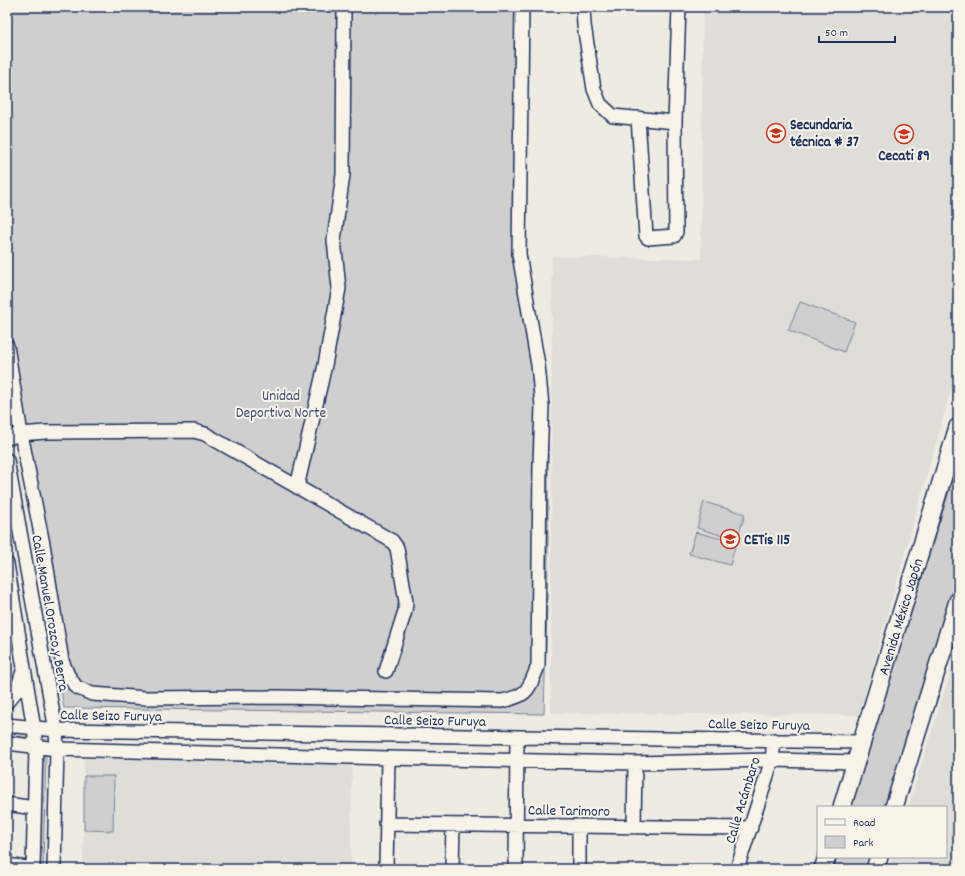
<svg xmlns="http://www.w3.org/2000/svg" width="965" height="876" viewBox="0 0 965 876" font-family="Dekko,sans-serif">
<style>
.built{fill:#deddd8}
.green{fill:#cfcfcf;stroke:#757f96}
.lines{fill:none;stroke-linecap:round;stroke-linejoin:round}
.minor-casing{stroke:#1b2f5e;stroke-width:16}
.major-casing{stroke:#1b2f5e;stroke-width:20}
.minor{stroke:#f7f3e8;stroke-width:13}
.major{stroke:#f7f3e8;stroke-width:17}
.labels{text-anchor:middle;stroke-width:4;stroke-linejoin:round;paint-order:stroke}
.poi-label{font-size:15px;font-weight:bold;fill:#1b2f5e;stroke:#f7f3e8;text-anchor:start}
.park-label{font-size:15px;fill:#3f4f75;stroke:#f7f3e8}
.street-label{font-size:15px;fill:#1b2f5e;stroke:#f7f3e8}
</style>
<rect width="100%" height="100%" fill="#eeebe2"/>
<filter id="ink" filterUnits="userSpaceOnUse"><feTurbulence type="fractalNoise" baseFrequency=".025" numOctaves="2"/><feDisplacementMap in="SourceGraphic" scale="8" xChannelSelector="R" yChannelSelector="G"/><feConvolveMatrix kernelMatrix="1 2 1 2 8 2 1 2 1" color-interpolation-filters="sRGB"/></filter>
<g filter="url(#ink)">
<path class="built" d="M703,7H958V365L859,715L551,713L552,256L701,259Z
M958,649V869H889L892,857H946V807H908Z
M84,759H352L351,869H83Z"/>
<path class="green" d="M7,7H528L525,258L545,377L548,447V564L544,714L64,708L7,368Z
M800,302L855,322L844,352L788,330Z
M958,463V580L888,807H850Z
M704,502L745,514L737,540L697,528Z
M696,532L736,543L730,565L689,554Z
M7,730L26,733L28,735L26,738L7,735Z
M45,752L46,756L43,869H38L40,755Z
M84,776H114L113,831L84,830Z
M834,857H872L868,869H830Z"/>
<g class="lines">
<g class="minor-casing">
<path id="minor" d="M583,7L584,25L594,89L600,104L613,116L675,122
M638,118L646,236L648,238L674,236L676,232L675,122L679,7
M7,346L21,434L43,544L62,661L68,675L76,687L92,694L146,698L277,697L502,701C529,695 528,690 538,666L540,463L542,406L538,365L519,254L522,7
M7,438L21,434L45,432L194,431L205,434L392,541L397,548L406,602L405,611L386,671
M7,460L56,730L57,749L54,869
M297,487L325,365L339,288L334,240L343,175L344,7
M7,564L34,729L36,747L33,869
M7,702L17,690L24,668
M7,725L56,730L862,742
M7,743L57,749L388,758L635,763L772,760L856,762
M7,804L34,808
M386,824L751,828
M634,827L635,763
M7,865L33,869
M386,869L388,758
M452,869L453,825
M516,869L517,737
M579,869V826
M737,869L772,760L774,740"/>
</g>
<g class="major-casing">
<g id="major">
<path id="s1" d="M842,807L958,427"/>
<path d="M894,807L958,601"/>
<path d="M823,869L827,857"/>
<path d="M875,869L879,857"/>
</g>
</g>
<use href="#minor" class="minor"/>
<use href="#major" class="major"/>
</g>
</g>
<defs>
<g id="school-ring" transform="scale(1)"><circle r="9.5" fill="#f7f3e8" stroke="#c8321e" stroke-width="1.5"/><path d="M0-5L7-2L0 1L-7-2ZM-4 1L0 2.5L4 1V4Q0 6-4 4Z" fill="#c8321e"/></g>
</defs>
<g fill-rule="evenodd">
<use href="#school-ring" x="776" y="133"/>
<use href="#school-ring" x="904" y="134"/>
<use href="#school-ring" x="730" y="539"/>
</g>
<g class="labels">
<g class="poi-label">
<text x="790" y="129">Secundaria<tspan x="790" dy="17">técnica # 37</tspan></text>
<text x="904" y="160" text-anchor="middle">Cecati 89</text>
<text x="744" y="544">CETis 115</text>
</g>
<g class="park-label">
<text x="281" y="400">Unidad<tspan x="281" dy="17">Deportiva Norte</tspan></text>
</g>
<g class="street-label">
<text transform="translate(51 613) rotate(80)" y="5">Calle Manuel Orozco y Berra</text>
<text dy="5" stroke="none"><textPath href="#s1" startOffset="199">Avenida México Japón</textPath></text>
<text transform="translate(111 715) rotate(1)" y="5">Calle Seizo Furuya</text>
<text transform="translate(435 720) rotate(1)" y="5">Calle Seizo Furuya</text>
<text transform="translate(759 724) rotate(1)" y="5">Calle Seizo Furuya</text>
<text transform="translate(742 800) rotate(-73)" y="5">Calle Acámbaro</text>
<text transform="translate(569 810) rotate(1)" y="5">Calle Tarimoro</text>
</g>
</g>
<rect width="965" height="876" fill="none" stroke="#f7f3e8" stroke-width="24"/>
<rect x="12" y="12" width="941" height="852" fill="none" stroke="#1b2f5e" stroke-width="1.5" filter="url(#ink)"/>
<rect x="817" y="806" width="130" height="52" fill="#f7f3e8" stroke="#9fa5b1"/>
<rect x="825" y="819" width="20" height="6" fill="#f7f3e8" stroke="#9fa5b1"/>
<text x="853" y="826" font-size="12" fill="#1b2f5e">Road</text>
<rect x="825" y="836" width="20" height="12" fill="#cfcfcf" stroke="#9fa5b1"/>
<text x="853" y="846" font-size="12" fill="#1b2f5e">Park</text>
<path d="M819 36v6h76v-6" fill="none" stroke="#1b2f5e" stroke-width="2"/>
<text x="825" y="36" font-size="12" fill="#1b2f5e" stroke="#f7f3e8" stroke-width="3" paint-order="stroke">50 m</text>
</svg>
